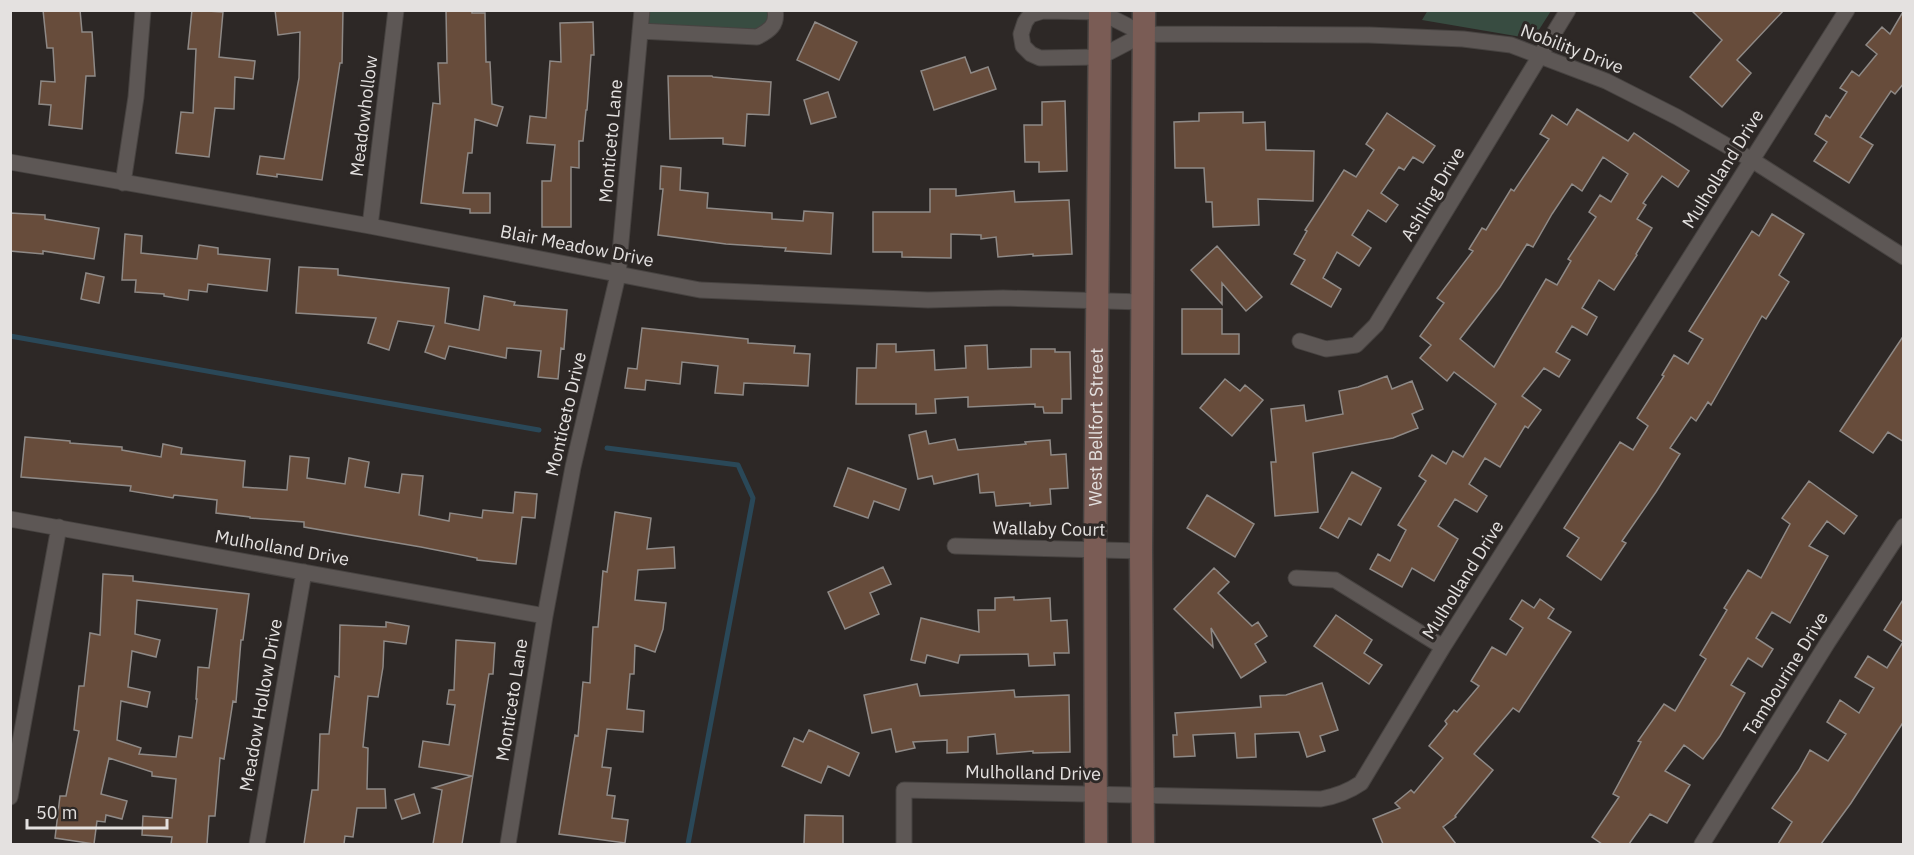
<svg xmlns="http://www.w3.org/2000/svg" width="1914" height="855" viewBox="0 0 1914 855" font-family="'IBM Plex Sans',sans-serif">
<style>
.green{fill:#384c41}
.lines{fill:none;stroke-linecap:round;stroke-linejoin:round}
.stream{stroke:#2a4858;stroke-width:5}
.building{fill:#674c3b;stroke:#8e8986;stroke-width:1.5;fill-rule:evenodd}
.street-casing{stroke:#474341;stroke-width:17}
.secondary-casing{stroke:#474341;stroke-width:25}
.street{stroke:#5d5755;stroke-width:15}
.secondary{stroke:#7a5c55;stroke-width:22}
.labels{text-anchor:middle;stroke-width:6;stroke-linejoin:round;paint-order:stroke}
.street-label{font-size:18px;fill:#e4e1e0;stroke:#2d2826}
</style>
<rect width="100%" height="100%" fill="#2d2826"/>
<path class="green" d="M1428,10H1551V11L1533,39L1422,20Z
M644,11H774L765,32L641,30Z"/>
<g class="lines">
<path class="stream" d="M10,336L539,430
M607,448L738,465L753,498L688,844"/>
</g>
<path class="building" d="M43,10H80L82,32H92L95,76H86L82,129L49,125L51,105L39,104L41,81L55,82L53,48H47Z
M192,10L223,12L219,57L255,61L253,79L235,77L234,109L215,108L209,157L176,153L181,112L193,113L196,49H188Z
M275,10H343L342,63H340L322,180L277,174V177L257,174L260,156L284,159L299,78L300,32L278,35Z
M446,10H472V13H485L486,62H490L492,104L503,107L497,126L475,119L472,153H468L463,193H490V213H470V209L421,203L433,103L440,104L438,63H447Z
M1691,10H1784L1737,60L1751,73L1722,107L1690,77L1722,40Z
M1904,10V83L1895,94L1891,91L1860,137L1873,145L1849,183L1814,161L1827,142L1815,134L1826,115L1830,118L1847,92L1840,88L1852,71L1859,76L1877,54L1866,45L1882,27L1890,34Z
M593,22L594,55H591L587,110H586L583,141H579V168L571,167V227H542V181H551L555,145L527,143L530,116L546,118L550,61L561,62L560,23Z
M815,22L857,42L839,80L797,60Z
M965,57L971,73L988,67L996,89L934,110L921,71Z
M668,76H712L713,77L771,82L769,115L747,114L745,146L723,144V138L670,139Z
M828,92L836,117L811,124L804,100Z
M1065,101L1067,171L1039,172V162H1025L1024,125H1042V102Z
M1577,109L1628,141L1634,133L1689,171L1678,187L1662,176L1643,203L1646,205L1637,219L1652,228L1636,254L1637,255L1614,290L1599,280L1582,308L1597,317L1587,335L1572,326L1556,352L1570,360L1559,377L1544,368L1522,396L1541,410L1528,428L1525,426L1500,467L1485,458L1469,484L1487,496L1477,512L1455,499L1438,526L1458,539L1434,581L1412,568L1402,587L1370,569L1378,554L1390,561L1406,530L1398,525L1426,481L1419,476L1432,455L1446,464L1453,451L1463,457L1496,404L1454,372L1447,381L1420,358L1431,345L1420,336L1444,303L1437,298L1473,251L1469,249L1482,228L1486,230L1511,189L1514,191L1549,139L1540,134L1552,115L1567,125ZM1603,157L1628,174L1611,202L1600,195L1589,212L1596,217L1568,259L1571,261L1557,285L1546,279L1494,367L1460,339L1500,287L1527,244L1533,247L1552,214L1572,184L1582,191Z
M1243,112V123L1265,122L1266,150L1314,151L1313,201L1258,199L1259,225L1213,227L1212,202H1206L1204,168H1175L1174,122L1199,121V113Z
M1387,113L1435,146L1423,163L1413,157L1404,170L1399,167L1381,193L1398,205L1386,222L1368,210L1352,235L1371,248L1359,266L1337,252L1323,278L1341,289L1331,307L1291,284L1305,260L1294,254L1307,231L1305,230L1344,170L1356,177L1374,150L1366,144Z
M661,166L681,168L680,190L708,193L707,208L772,213V219L803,221L804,211L833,213L831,254L785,251L786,248L726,244L658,235L663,189H660Z
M930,189H956V196L1014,191L1015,202L1069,200L1072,254L1033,256V254L998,257L996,237L981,239V235L951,234V258L902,257V252H873V212H930Z
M10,213L45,215V219L99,228L94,259L43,251V254L10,251Z
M1772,214L1804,234L1779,275L1789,282L1766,319L1762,316L1711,405L1708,402L1696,421L1691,417L1670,448L1680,454L1656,492L1622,541L1626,543L1601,580L1567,556L1579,538L1564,528L1620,442L1633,450L1648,426L1637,418L1664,376L1662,375L1674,355L1688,364L1703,339L1689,331L1752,231L1759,236Z
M125,234L142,236L141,253L197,259L199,245L218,248V254L270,259L267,291L208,284L207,292L189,290L188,300L164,296V294L135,292L136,280H122Z
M1217,246L1262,297L1246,311L1222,283V304L1191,270Z
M299,267L338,269V275L449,288L445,323L479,330L484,296L515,302L514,305L567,310L564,349L561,348L558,379L538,377L541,351L507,348L506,358L449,346L445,359L425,352L434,326L398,321L389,350L368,343L376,318L296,313Z
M86,273L104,277L99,303L81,299Z
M1182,309H1222V334H1239V354H1182Z
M642,328L748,339V343L795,346L794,353L810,354L808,386L744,383L743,395L715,393L718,366L682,362L680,384L646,380L645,390L625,388L628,368L637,369Z
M1904,335V442L1888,432L1873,453L1840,431Z
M877,344H896V352L934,350L935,370L966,368L965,346L987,345L988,369L1031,367V349H1055V352H1070L1071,399H1062V413H1044L1043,407H1035V404L968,407V397L935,399L936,413L916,414V404H856L857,368H876Z
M1387,376L1392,389L1412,381L1423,409L1412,414L1418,428L1393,438L1313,453L1318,512L1275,516L1271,462H1276L1271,409L1304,405L1306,421L1343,414L1339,391L1358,387Z
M1225,379L1240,391L1245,385L1263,400L1232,436L1200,408Z
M926,431L929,444L955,439L958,450L1026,444L1025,442L1050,440L1051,455L1066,454L1068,488L1050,489L1051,504L1030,506V503L996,506L994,492L980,493L978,474L934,484L932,476L918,479L909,435Z
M25,437L70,441V443L122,447V450L161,457L163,444L182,448L181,454L245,461L243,487L287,490L290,456L309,458L307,478L345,484L349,458L369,462L365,487L399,493L402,474L423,476L419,515L449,521L450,513L482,518L483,510L513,513L515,492L537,494L535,518L522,517L516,564L477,560V558L421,547L304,527V522L250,518V517L216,513L217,500L174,495L173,498L130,491L131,486L21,477Z
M848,468L906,489L899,510L874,501L868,518L834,506Z
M1352,472L1381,488L1361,525L1349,518L1338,538L1320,528Z
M1809,481L1857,516L1844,534L1827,521L1809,546L1828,556L1790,623L1772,612L1756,638L1773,649L1762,667L1748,658L1731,685L1745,693L1720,736L1703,759L1684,745L1665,771L1690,785L1667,823L1650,814L1629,844H1602L1592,837L1619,797L1613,794L1641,742L1638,741L1664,704L1675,711L1706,659L1700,655L1727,610L1724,608L1748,570L1761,578L1790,524L1782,518Z
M1207,495L1254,524L1235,557L1187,528Z
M615,512L651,518L647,549L674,547L675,568L638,570L635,600L666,603L663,629L655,652L635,645L634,674H630L627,709L644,711L643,732L607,729L602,767L611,768L607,795L615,796L612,818L628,820L625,843L559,834L575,735L578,736L583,682L590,683L593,627H598L603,571L607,572Z
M883,567L891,584L870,593L879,614L845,629L828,592Z
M1214,568L1229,582L1218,593L1252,626L1258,622L1267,636L1255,644L1266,662L1241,678L1211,628L1213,647L1174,609Z
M103,574L133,576V581L249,594L243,640H241L236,702L233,701L224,759L220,758L215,816H209L207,844H171L172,837L142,835L143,816L172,818L176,779L152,776V772L109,758L101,794L127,801L122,819L106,815L105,822L97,821L94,844L55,838L60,796H66L79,731L74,730L79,686H84L90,633L100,635ZM137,600L217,609L209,668L198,667L196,699H197L192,738L179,736L176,757L139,754L141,748L117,740L121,701L147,707L150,692L128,687L132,651L156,657L160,640L135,634Z
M1014,597V600L1050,598L1051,621L1067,620L1069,653H1054L1055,665L1029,666L1028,654L960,655L958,663L927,655L925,663L911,660L921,618L979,632L978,610H995V598Z
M1904,598V721L1851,803L1821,844H1778L1792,822L1772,808L1799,770L1810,750L1828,761L1846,734L1827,722L1840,700L1859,713L1874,688L1855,677L1868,656L1887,668L1903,642L1884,630Z
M1540,599L1554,609L1548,618L1571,632L1519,712L1513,708L1474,754L1493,770L1455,816L1456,817L1443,827L1456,844H1383L1373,819L1400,808L1395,803L1411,790L1414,793L1443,758L1429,746L1447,724L1445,721L1454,710L1457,712L1479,686L1471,681L1492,647L1506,655L1523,628L1510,619L1522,600L1534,608Z
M1336,615L1372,640L1364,653L1382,665L1369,684L1314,646Z
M386,622L409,626L406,644L384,641L383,667L378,697L368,696L363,747L368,748L367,789H385L386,808H357L353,837L345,836L344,844H304L312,790H318L320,734H329L335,676L339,677L340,625L386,627Z
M456,640L495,643L493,674H489L462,844H433L442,790L433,788L472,776L419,767L423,741L449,745L455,705L447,704L449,690H454Z
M1322,683L1338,730L1320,736L1325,751L1307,757L1299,732L1255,734L1256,757L1237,758L1235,733L1193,735L1195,756L1174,757L1173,735H1177L1175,713L1261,707L1260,696L1286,695Z
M917,684L920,696L1014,690L1015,697L1069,695L1070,752L1033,753V751L997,754L995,734L968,737V752L947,753V740L913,742L915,748L896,752L891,729L872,733L864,695Z
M809,730L859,753L849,776L828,766L821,783L782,766L794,738L803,742Z
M414,794L420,813L402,819L395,800Z
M805,815L843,816V844H804Z"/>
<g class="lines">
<g class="street-casing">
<path id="street" d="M640,31L757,37C769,31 778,25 775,10
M1144,34L1100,57L1040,58L1031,54L1023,46L1021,34L1025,22L1030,15L1043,11L1100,12L1144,34L1369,35L1463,39L1511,45L1606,81L1677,117L1752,160L1904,257
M10,162L370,226L700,290L928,300L1003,298L1142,302
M123,183L136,97L143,10
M370,226L396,10
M1300,341L1326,349L1356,345L1376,325L1568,10
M10,519L545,616
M955,546L1141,551
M1296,578L1335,580L1443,647
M10,797L59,527
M257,844L304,572
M508,844L545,616L573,467L618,275L642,10
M904,844V790L1321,799C1337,796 1348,792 1361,783L1443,647L1847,10
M1702,844L1828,642L1904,526"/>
</g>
<g class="secondary-casing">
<g id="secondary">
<path id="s1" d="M1096,844L1095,550L1100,10"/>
<path d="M1143,844L1141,551L1144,10"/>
</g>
</g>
<use href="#street" class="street"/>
<use href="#secondary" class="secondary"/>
</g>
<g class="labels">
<g class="street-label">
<text transform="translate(1572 49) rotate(21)" y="6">Nobility Drive</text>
<text transform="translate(364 116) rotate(-83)" y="6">Meadowhollow</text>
<text transform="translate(611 141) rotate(-85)" y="6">Monticeto Lane</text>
<text transform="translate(1723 169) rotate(-58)" y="6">Mulholland Drive</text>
<text transform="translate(1433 194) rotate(-59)" y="6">Ashling Drive</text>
<text transform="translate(577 246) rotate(11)" y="6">Blair Meadow Drive</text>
<text transform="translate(566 414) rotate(-77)" y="6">Monticeto Drive</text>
<text dy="6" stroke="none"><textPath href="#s1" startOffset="417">West Bellfort Street</textPath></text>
<text transform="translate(1049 529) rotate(1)" y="6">Wallaby Court</text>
<text transform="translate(282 548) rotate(10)" y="6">Mulholland Drive</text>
<text transform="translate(1463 580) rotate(-58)" y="6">Mulholland Drive</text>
<text transform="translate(1786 674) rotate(-58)" y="6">Tambourine Drive</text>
<text transform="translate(512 700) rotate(-81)" y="6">Monticeto Lane</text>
<text transform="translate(261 705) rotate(-80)" y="6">Meadow Hollow Drive</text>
<text transform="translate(1033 773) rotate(1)" y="6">Mulholland Drive</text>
</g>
</g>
<rect width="1914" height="855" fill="none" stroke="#e4e1e0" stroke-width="24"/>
<path d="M27 819v9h140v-9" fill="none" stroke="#e4e1e0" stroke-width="3"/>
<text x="36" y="819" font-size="18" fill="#e4e1e0" stroke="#2d2826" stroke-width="4.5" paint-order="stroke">50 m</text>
</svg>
